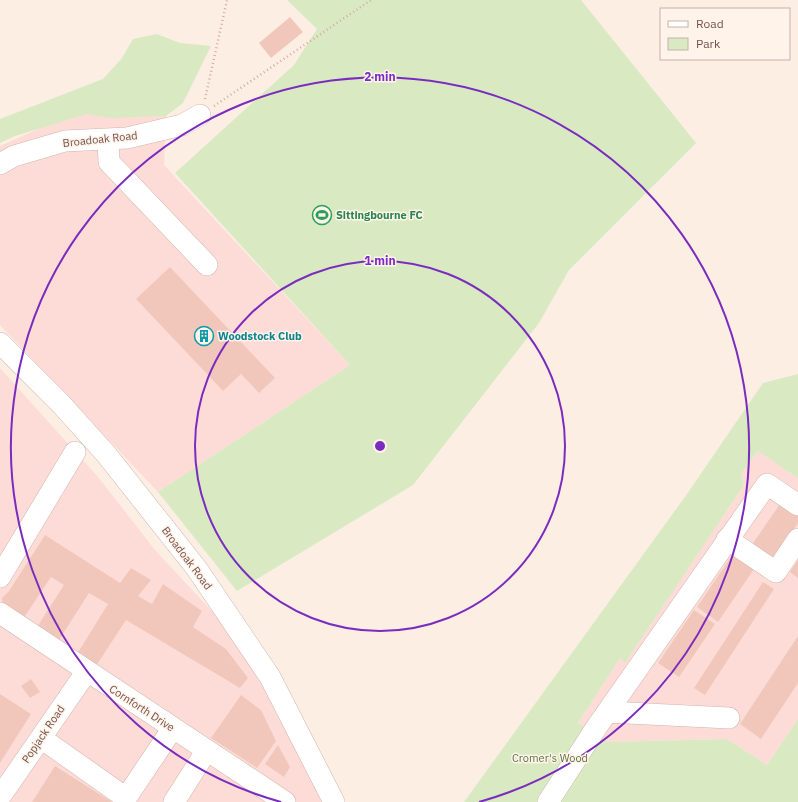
<svg xmlns="http://www.w3.org/2000/svg" width="798" height="802" viewBox="0 0 798 802" font-family="'IBM Plex Sans',sans-serif">
<style>
.commercial{fill:#fddcd7}
.green{fill:#d9eac2}
.building{fill:#f2c7bb}
.lines{fill:none;stroke-linecap:round;stroke-linejoin:round}
.minor-casing{stroke:#d0b6ad;stroke-width:22}
.path{stroke:#d7aa9e;stroke-width:2.5;stroke-dasharray:1 3;stroke-linecap:butt}
.minor{stroke:#fff;stroke-width:21}
.ring{fill:none;stroke:#7b2cbf;stroke-width:2}
.labels{text-anchor:middle;stroke-width:3;stroke-linejoin:round;paint-order:stroke}
.street-label{font-size:11px;fill:#745149;stroke:#fff3ea}
.leisure-label{font-size:11px;font-weight:bold;fill:#27864d;stroke:#fff3ea;text-anchor:start}
.culture-label{font-size:11px;font-weight:bold;fill:#0d838f;stroke:#fff3ea;text-anchor:start}
.park-label{font-size:11px;fill:#58743e;stroke:#fff3ea}
.centre{fill:#7b2cbf;stroke:#fff3ea;stroke-width:2}
.ring-label{font-size:12px;text-anchor:middle;font-weight:bold;fill:#7b2cbf;stroke:#fff3ea;stroke-width:3;stroke-linejoin:round;paint-order:stroke}
</style>
<rect width="100%" height="100%" fill="#fceee3"/>
<path class="commercial" d="M87,114L166,116L164,165L350,365L158,492L0,325V146L47,125Z
M0,368L98,477L155,550L222,622L267,691L323,802H0Z
M759,450L798,478V719L767,765L727,739L608,742L578,723L620,657L625,662L744,485L741,474Z"/>
<path class="green" d="M287,0H581L696,143L569,270L539,323L413,485L237,591L158,492L350,365L175,173L294,65L317,29Z
M157,34L180,43L211,46L183,103L166,116L111,118L87,114L15,136L0,143V119L103,79L122,58L133,39Z
M798,374V478L758,451L741,474L744,485L625,663L620,658L578,723L608,742L727,739L767,765L798,719V802H464L687,494L763,383Z"/>
<path class="building" d="M290,17L303,32L271,58L259,43Z
M170,267L275,378L259,393L241,374L223,391L136,299Z
M782,501L798,512V523L772,561L751,546Z
M45,535L120,583L131,568L151,580L138,596L152,604L163,584L202,611L193,627L226,649L248,678L240,688L126,620L96,666L77,654L108,604L89,593L59,640L37,627L64,585L51,577L23,619L3,606L2,598L9,591Z
M733,554L754,569L718,622L697,607Z
M798,560V578L790,572Z
M763,582L774,589L705,695L694,688Z
M694,610L715,624L679,677L658,663Z
M798,636V683L761,739L740,724Z
M31,679L40,692L30,698L21,686Z
M0,694L31,714L0,763Z
M241,695L261,710L276,741L257,768L211,738Z
M278,745L290,767L284,777L265,764Z
M55,766L112,802H32Z"/>
<g class="lines">
<g class="minor-casing">
<path id="minor" d="M108,140L109,162L207,265
M0,164L14,156L65,141L127,138L182,125L200,115
M0,343L61,404L106,454L197,569L270,677L334,802
M727,539L776,572L798,539
M0,577L75,452
M0,613L285,802
M607,712L729,718
M41,738L126,798L173,728
M0,797L87,671
M174,802L207,750
M548,802L596,728L767,484L798,505"/>
</g>
<path class="path" d="M205,99L227,0
M214,106L371,0"/>
<use href="#minor" class="minor"/>
</g>
<g class="ring">
<circle cx="380" cy="446" r="185"/>
<path d="M281 802A369 369 0 1 1 479 802"/>
</g>
<defs>
<g id="stadium-ring" transform="scale(1)"><circle r="9.5" fill="#fff3ea" stroke="#2e9e5b" stroke-width="1.5"/><path d="M0-5a6.5 5 0 1 0 0 10a6.5 5 0 1 0 0-10ZM-3.5-1.8h7v3.6h-7Z" fill="#2e9e5b"/></g>
<g id="building-ring" transform="scale(1)"><circle r="9.5" fill="#fff3ea" stroke="#0f9aa8" stroke-width="1.5"/><path d="M-4-6H4V6H1V3H-1V6H-4ZM-2.5-4.3h1.7v1.8h-1.7ZM.8-4.3h1.7v1.8H.8ZM-2.5-1h1.7V.8h-1.7ZM.8-1h1.7V.8H.8Z" fill="#0f9aa8"/></g>
</defs>
<g fill-rule="evenodd">
<use href="#stadium-ring" x="322" y="215"/>
<use href="#building-ring" x="204" y="336"/>
</g>
<g class="labels">
<g class="street-label">
<text transform="translate(100 139) rotate(-6)" y="4">Broadoak Road</text>
<text transform="translate(187 558) rotate(53)" y="4">Broadoak Road</text>
<text transform="translate(142 708) rotate(33)" y="4">Cornforth Drive</text>
<text transform="translate(43 734) rotate(-56)" y="4">Popjack Road</text>
</g>
<g class="leisure-label">
<text x="336" y="219">Sittingbourne FC</text>
</g>
<g class="culture-label">
<text x="218" y="340">Woodstock Club</text>
</g>
<g class="park-label">
<text x="550" y="762">Cromer's Wood</text>
</g>
</g>
<circle cx="380" cy="446" r="6" class="centre"/>
<g class="ring-label">
<text x="380" y="81">2 min</text>
<text x="380" y="265">1 min</text>
</g>
<rect x="660" y="8" width="130" height="52" fill="#fff3ea" stroke="#c7b2aa"/>
<rect x="668" y="21" width="20" height="6" fill="#ffffff" stroke="#c7b2aa"/>
<text x="696" y="28" font-size="12" fill="#745149">Road</text>
<rect x="668" y="38" width="20" height="12" fill="#d9eac2" stroke="#c7b2aa"/>
<text x="696" y="48" font-size="12" fill="#745149">Park</text>
</svg>
